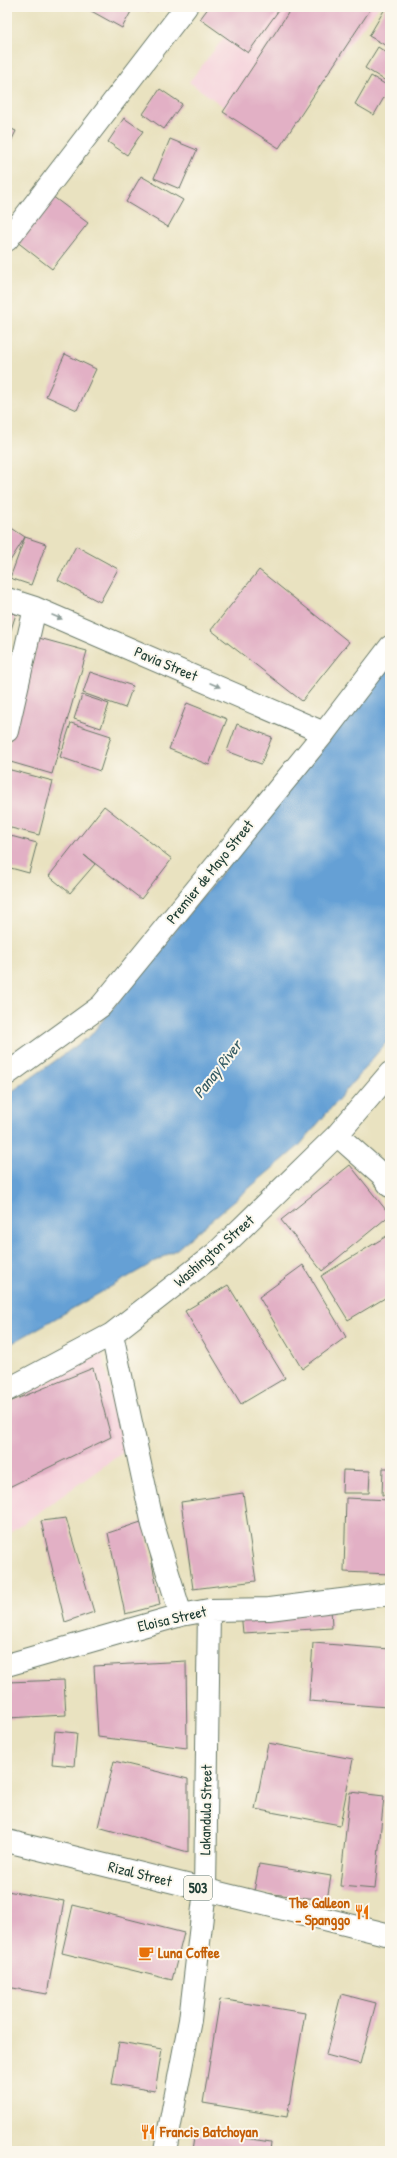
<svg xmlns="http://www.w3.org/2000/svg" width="397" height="2158" viewBox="0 0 397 2158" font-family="'Patrick Hand',sans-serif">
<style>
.built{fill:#f5cfda}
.water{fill:#65a0d5;stroke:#426e84}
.building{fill:#e2b0c5}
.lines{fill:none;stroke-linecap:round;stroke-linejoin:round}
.minor-casing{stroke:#667765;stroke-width:24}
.major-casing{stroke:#667765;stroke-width:24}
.minor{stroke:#fff;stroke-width:22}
.major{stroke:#fff;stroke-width:22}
.oneway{fill:#8f9e9a}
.labels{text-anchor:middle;stroke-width:4;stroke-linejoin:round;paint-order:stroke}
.shield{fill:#fbf7ec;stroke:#61756b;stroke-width:1}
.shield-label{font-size:14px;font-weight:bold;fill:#1f3d34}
.street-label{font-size:15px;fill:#1f3d34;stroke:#fbf7ec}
.food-label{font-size:15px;font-weight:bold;fill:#c56008;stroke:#fbf7ec;text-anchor:start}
.water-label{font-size:16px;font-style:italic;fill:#345b64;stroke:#fbf7ec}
</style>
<rect width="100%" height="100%" fill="#fbf7ec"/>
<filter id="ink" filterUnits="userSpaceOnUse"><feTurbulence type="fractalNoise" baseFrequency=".025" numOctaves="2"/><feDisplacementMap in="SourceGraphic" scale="8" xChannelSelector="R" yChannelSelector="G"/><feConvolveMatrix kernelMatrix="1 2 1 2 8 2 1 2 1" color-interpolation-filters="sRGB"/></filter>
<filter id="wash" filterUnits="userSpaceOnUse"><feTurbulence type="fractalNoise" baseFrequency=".012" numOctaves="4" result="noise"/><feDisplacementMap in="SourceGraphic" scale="16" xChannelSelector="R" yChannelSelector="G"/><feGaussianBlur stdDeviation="0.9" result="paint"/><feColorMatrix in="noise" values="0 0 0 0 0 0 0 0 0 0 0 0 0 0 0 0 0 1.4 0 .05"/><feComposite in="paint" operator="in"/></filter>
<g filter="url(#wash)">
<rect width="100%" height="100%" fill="#e9e2c0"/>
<path class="built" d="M248,7H379L272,141L189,82Z
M102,1353L125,1451L7,1535V1405Z"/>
<path class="water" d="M390,665V1038L299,1146L177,1249L7,1346V1095L90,1036Z"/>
<g id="blocks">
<path class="building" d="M84,7H132L133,8L122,28Z
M140,7H151L148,12Z
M209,7H281L248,53L200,19Z
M292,7H372L279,148L223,112Z
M386,7H390V48L369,36Z
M378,47L390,55L389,83L365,68Z
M371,76L390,87L374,115L355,104Z
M160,89L182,104L164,129L143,114Z
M124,118L143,131L127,155L108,142Z
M7,127L16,131L7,150Z
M170,139L197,150L180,189L154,178Z
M141,176L183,200L168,227L126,202Z
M52,196L88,223L52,269L16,241Z
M65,354L96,369L77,410L46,396Z
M7,525L25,537L7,566Z
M25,537L46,544L31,585L10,578Z
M76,546L118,569L100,602L58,580Z
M259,570L349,642L302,701L211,630Z
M7,612L16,614L7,642Z
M39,638L87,651L52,774L7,761V752Z
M90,672L133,686L125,708L83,693Z
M82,695L109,704L101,728L74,719Z
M187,703L227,719L209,765L169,749Z
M71,723L111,736L100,771L60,757Z
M237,724L272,737L261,764L227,751Z
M7,769L53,781L39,835L7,827Z
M104,806L172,859L141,899L84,855L95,864L70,893L49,876Z
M7,835L37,843L29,873L7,867Z
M350,1165L390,1215L322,1271L281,1220Z
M390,1234V1295L348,1320L321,1276Z
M303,1265L346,1337L302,1369L259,1297Z
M228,1285L285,1378L241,1404L185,1311Z
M93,1368L111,1437L7,1488V1403Z
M383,1468H390V1495H382Z
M343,1470L370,1471L369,1493H342Z
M243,1493L256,1581L193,1589L181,1502Z
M346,1498L390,1500V1574L344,1572Z
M66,1518L94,1612L65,1622L41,1521Z
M144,1521L160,1605L125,1614L108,1533Z
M331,1607L332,1628L243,1633L241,1612Z
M313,1643L390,1649L387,1707L309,1701Z
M186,1661L187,1748L98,1737L94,1666Z
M64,1680L66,1715L7,1718V1682Z
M55,1731L77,1733L74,1766L52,1764Z
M268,1743L353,1759L340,1825L255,1809Z
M114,1761L188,1779V1852L98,1827Z
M350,1792L384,1796L375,1889L340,1886Z
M259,1864L331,1876L327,1900L254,1892Z
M7,1891L64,1901L47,1994L7,1987Z
M73,1905L184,1933L172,1980L62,1953Z
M341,1994L376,2003L360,2064L326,2055Z
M220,1999L305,2013L287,2117L203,2103Z
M119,2042L162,2049L155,2091L112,2084Z
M195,2131L271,2142L270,2151H192Z"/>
</g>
</g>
<g filter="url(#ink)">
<use href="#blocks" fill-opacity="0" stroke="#667765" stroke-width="1"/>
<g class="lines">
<g class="minor-casing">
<path id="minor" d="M7,240L186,7
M7,599L35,608L324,733
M7,731L35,608
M337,1135L381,1174L390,1186
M112,1334L153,1525L181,1615
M7,1390L112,1334L216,1253L337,1135L390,1073
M7,1665L181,1615L209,1610L269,1609L390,1594
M165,2151L190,2020L205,1890L209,1610"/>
</g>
<g class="major-casing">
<path id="major" d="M7,1074L101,1006L324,733L390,647
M7,1841L390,1935"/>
</g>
<use href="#minor" class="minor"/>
<use href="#major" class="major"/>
</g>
<defs><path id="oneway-solid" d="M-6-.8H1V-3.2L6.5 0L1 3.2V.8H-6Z"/></defs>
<g class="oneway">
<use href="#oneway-solid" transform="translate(57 617) rotate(23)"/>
<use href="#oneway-solid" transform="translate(215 685) rotate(23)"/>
</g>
</g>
<defs>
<g id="restaurant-bare" transform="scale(1.2)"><path d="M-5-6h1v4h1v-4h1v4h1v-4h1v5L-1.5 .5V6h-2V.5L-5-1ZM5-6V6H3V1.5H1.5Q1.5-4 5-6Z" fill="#e8710a" stroke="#fbf7ec" stroke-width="2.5" paint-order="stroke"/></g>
<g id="cafe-bare" transform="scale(1.2)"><path d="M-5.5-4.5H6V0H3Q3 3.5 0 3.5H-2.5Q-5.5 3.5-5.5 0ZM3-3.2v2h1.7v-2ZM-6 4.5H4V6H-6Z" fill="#e8710a" stroke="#fbf7ec" stroke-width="2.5" paint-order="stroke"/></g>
</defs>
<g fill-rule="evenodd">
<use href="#restaurant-bare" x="362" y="1912"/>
<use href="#cafe-bare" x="146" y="1953"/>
<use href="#restaurant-bare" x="148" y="2132"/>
</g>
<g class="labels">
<rect class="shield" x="184" y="1876" width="28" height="24" rx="3"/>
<g class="shield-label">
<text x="198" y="1893">503</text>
</g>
<g class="street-label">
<text transform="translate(166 664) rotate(23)" y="5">Pavia Street</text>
<text transform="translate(210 872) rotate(-51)" y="5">Premier de Mayo Street</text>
<text transform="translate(214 1251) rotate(-41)" y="5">Washington Street</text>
<text transform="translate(172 1619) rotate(-13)" y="5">Eloisa Street</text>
<text transform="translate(206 1810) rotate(-89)" y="5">Lakandula Street</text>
<text transform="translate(140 1874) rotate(14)" y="5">Rizal Street</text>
</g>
<g class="food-label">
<text x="350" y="1908" text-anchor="end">The Galleon<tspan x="350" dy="17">- Spanggo</tspan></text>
<text x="158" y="1958">Luna Coffee</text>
<text x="160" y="2137">Francis Batchoyan</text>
</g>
<g class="water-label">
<text transform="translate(217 1069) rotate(-52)" y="6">Panay River</text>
</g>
</g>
<rect width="397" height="2158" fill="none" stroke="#fbf7ec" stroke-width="24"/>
</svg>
